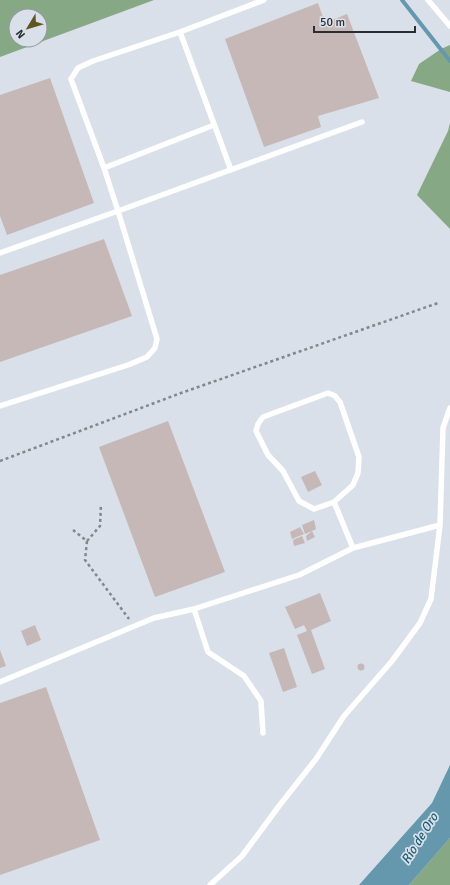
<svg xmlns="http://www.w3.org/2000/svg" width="450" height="885" viewBox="0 0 450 885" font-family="Signika,sans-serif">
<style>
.forest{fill:#87a885;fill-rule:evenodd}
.water{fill:#6598ad}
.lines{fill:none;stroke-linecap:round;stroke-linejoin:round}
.stream{stroke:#6598ad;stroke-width:4}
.building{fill:#c5b8b6}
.path{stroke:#82878d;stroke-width:2.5;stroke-dasharray:3 3;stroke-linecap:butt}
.service{stroke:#fff;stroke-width:5.5}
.labels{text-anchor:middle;stroke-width:3.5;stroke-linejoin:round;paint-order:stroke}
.water-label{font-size:13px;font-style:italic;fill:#1d5e75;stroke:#d9e0e9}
</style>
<rect width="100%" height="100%" fill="#d9e0e9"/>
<path class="forest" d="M0,0H154L0,57ZM16,16H40V40H16Z
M450,45V92L411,81L419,64L441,49Z
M450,123V229L417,195L448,131Z
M450,838V885H409Z"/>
<path class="water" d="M450,765V838L409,885H359L432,803Z"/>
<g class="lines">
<path class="stream" d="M402,0L450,61"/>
</g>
<path class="building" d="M318,3L325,23L347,14L379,98L318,116L321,127L264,147L225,39Z
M50,78L94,203L7,235L0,216V95Z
M104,239L132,316L0,362V275Z
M168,421L225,572L155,597L99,447Z
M315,471L322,485L308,492L301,477Z
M314,520L316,529L312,531L315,537L307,541L306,536L312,531L305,534L302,525Z
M300,527L304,534L292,539L290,532Z
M302,536L305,543L294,546L293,540Z
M320,593L331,621L311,630L325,669L312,674L297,635L307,631L304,625L295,629L285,607Z
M35,625L41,640L27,646L21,631Z
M284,648L297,687L283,692L269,653Z
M0,650L6,666L0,668Z
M357.5 667a3.5 3.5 0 1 1 7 0a3.5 3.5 0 1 1-7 0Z
M46,687L100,840L0,875V703Z"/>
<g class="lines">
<path class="path" d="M0,461L181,393L438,303
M73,530L87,541L85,560L129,619
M87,541L100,526L101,504"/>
<path class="service" d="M264,0L180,32L93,61L78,68L71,79L104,168L118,211L362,122
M428,0L450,26
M180,32L231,170
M104,168L214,125
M0,253L118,211L157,339L155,348L147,357L128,365L0,406
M328,393L335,396L340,402L359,457L358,473L353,485L334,502L314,509L299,501L283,471L268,455L256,431L258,424L263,417Z
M334,502L353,548
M194,609L208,652L244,676L261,701L263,733
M0,682L154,618L194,609L299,575L353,548L440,525
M210,885L242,856L279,806L316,759L344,716L392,661L420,623L431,599L440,525L443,428L450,408"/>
</g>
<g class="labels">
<g class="water-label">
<text transform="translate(419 838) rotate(-58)" y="5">Río de Oro</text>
</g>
</g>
<g transform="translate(28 28) rotate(232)"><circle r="19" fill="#d9e0e9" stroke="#93999f"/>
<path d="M0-3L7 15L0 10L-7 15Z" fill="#5f5723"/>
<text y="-6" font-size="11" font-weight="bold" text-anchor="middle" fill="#2b2e31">N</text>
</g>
<path d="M314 26v6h101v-6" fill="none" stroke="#2b2e31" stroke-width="2"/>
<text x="320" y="26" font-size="12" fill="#2b2e31" stroke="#d9e0e9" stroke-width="3" paint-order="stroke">50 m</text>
</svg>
